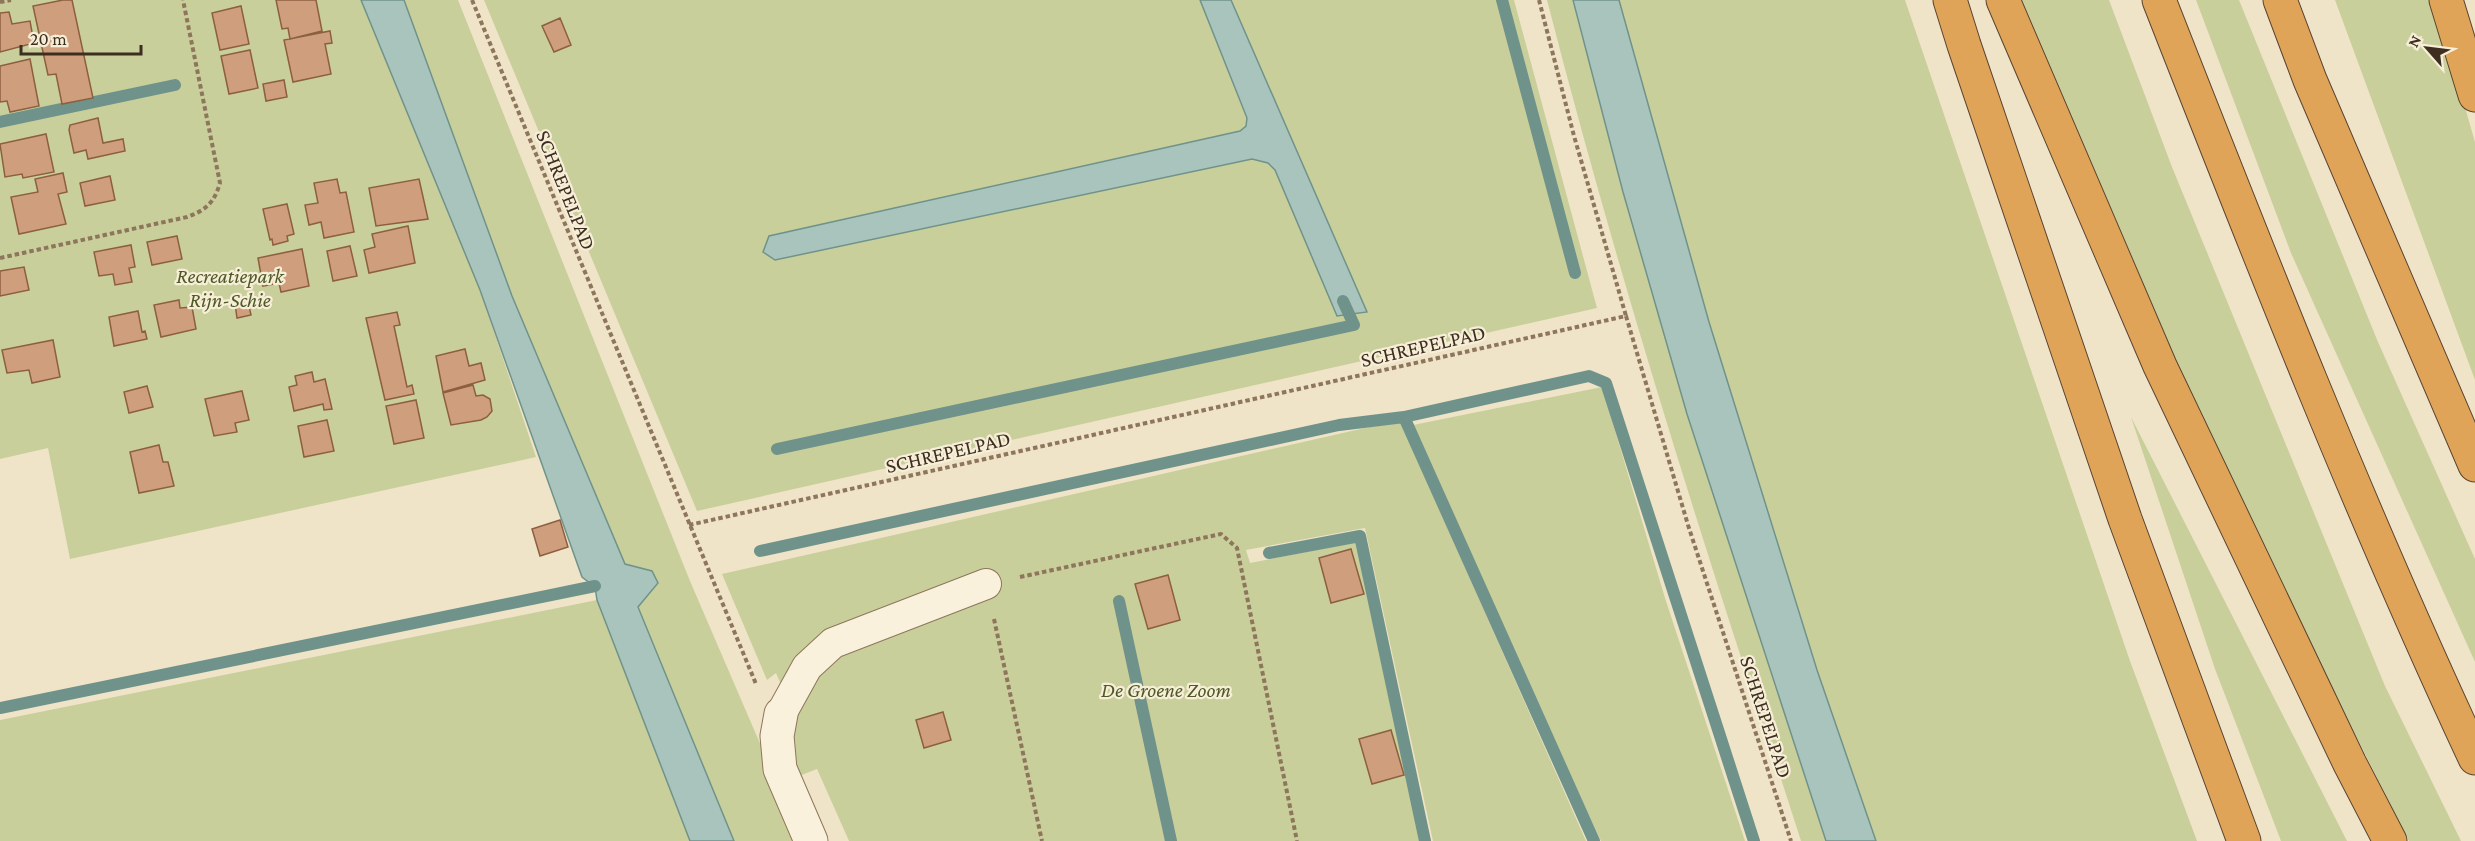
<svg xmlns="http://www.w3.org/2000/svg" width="2475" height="841" viewBox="0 0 2475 841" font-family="'Crimson Pro',serif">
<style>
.green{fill:#c9cf9b}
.water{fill:#a9c4bc;stroke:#6f938a;stroke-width:1.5}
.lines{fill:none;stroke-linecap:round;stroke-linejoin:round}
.stream{stroke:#6f938a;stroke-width:12}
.building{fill:#cf9f7d;stroke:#8d5f41;stroke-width:1.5}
.pedestrian-casing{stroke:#8d765c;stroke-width:32}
.minor-casing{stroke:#8d765c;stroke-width:35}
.motorway-casing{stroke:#5b4430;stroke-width:35}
.path{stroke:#8d765c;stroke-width:4;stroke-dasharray:4.5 3;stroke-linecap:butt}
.pedestrian{stroke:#faf1dc;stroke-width:30}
.minor{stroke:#faf1dc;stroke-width:33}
.motorway{stroke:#e0a458;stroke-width:33}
.labels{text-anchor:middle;stroke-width:4.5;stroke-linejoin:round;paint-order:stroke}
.street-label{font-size:21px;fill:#3d2e20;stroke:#f7eed8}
.park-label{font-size:21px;font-style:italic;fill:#4d5a26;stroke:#f7eed8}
</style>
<rect width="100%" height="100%" fill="#f0e4c8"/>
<path class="green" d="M0,0H361L480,290L536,457L70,559L48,448L0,459Z
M404,0H458L690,581L802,841H734L638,607L658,583L652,571L625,564L512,296Z
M484,0H1514L1597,308L697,511Z
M1547,0H1573L1623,192L1687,414L1826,841H1801L1783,785C1697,526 1615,265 1547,0Z
M1619,0H1905L2130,661L2197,841H1876L1817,670L1709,322Z
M2011,0H2109L2172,167L2385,686L2461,841H2409L2177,381Z
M2196,0H2239L2378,342L2475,559V662L2291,253Z
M2335,0H2434L2475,142V380Z
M1602,387L1665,598L1745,841H1601L1500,624L1413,425Z
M2131,417L2347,841H2281L2215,669Z
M1400,420L1586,841H1433L1365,528L1246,550L1250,563L1357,542L1420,841H849L817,769L799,776L777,711L788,701L776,673L767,680L722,574Z
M597,600L690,841H0V720Z"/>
<path class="water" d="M361,0H404L512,296L625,564L652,571L658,583L638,607L734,841H690L597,600L595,587L582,577L480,290Z
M1200,0H1231L1367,312L1337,316L1275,170L1268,163L1252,159L775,260L763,252L769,236L1240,131L1246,126L1247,118Z
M1573,0H1619L1709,322L1817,670L1876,841H1826L1687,414L1623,192Z"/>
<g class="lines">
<path class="stream" d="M1502,0L1575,273
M0,122L175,85
M1404,417L1589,376L1606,383L1754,841
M777,449L1354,325L1343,301
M760,551L1339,425L1404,417L1594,841
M1269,553L1360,536L1425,841
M1119,601L1171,841
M0,708L595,586"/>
</g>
<path class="building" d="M63,0H72L93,98L62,104L56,74L48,75L33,6Z
M276,0H316L322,31L290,39L288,28L282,29Z
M241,6L249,44L220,50L212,13Z
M9,12L12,24L30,21L34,43L0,52V13Z
M560,18L571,45L554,52L542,26Z
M330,31L332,43L325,44L331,74L293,82L284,40Z
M250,50L258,88L229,94L221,56Z
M30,59L39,106L10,112L7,101L0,102V66Z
M284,80L287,97L266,101L263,84Z
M98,118L103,143L123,139L125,151L88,159L86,150L74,153L69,130L70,125Z
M46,134L54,172L23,178L22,174L5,177L0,144Z
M63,173L67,192L58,194L66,224L19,234L11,197L38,192L35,179Z
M110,176L115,200L85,206L80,183Z
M337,179L340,193L346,192L354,232L324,238L321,222L309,225L305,205L318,203L314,183Z
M419,179L428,219L376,226L369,188Z
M287,204L294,234L287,236L288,241L273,245L272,239L270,240L263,209Z
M408,226L415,263L369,273L364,250L375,247L372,234Z
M177,236L182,259L152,265L147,242Z
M131,245L135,267L129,268L132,282L115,285L113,274L99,276L94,252Z
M350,246L357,276L333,281L327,251Z
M302,249L309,286L281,292L279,283L263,286L258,258Z
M24,267L29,290L0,296V271Z
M179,300L180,308L192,307L196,329L161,337L154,305Z
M248,302L251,315L237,318L235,304Z
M138,311L142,332L145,331L147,339L114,346L109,317Z
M397,312L400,325L394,326L407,387L412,385L414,394L385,400L366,318Z
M53,340L60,377L32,383L29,370L7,373L2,350Z
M465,349L469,366L481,363L485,380L443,392L436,356Z
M312,372L314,382L325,379L332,409L324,410L323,404L294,411L289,387L297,385L295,376Z
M473,385L476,396L483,395L490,399L492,411L487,417L481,420L451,425L443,393Z
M147,386L153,407L129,413L124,392Z
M242,391L249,420L235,423L237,432L214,436L205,399Z
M416,400L424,438L394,444L386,406Z
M327,420L334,451L304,457L298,426Z
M159,445L163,462H168L174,486L139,493L130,452Z
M560,520L568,547L540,556L532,529Z
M1351,549L1364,594L1331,603L1319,558Z
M1168,575L1180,620L1148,629L1135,584Z
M943,712L951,740L924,748L916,720Z
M1391,730L1404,775L1372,784L1359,739Z"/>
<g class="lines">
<g class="pedestrian-casing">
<path id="pedestrian" d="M781,714L807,667L833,643L986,584"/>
</g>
<g class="minor-casing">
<path id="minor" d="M781,714L777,736L780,769L811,841"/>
</g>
<g class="motorway-casing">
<path id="motorway" d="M1950,0L1964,45L2125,519L2244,841
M2003,0L2160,366L2350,764L2390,841
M2159,0C2259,255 2359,510 2475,758
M2280,0L2310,80L2475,465
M2446,0L2475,95"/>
</g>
<path class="path" d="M472,0L756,684
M1539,0L1574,136L1626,316
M0,2L11,0
M0,258L187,217C206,210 214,203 220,183L183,0
M689,525L1626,316L1688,525L1791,841
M1020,577L1221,534L1237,548L1297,841
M994,619L1042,841"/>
<use href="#pedestrian" class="pedestrian"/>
<use href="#minor" class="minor"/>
<use href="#motorway" class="motorway"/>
</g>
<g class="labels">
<g class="street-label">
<text transform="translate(566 190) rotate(68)" y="7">SCHREPELPAD</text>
<text transform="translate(1423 346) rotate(-13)" y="7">SCHREPELPAD</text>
<text transform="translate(948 452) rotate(-13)" y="7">SCHREPELPAD</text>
<text transform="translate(1766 717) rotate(72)" y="7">SCHREPELPAD</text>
</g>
<g class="park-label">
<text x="230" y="283">Recreatiepark<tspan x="230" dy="24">Rijn-Schie</tspan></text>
<text x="1166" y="697">De Groene Zoom</text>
</g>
</g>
<g transform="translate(2427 48) rotate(298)" stroke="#f7eed8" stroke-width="4.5" paint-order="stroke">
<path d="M0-4.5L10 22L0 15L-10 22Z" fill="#3d2e20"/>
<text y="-9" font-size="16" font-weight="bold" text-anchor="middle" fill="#3d2e20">N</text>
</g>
<path d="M21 45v9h120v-9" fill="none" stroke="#3d2e20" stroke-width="3"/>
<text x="30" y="45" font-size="18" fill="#3d2e20" stroke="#f7eed8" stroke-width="4.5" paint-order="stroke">20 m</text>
</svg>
